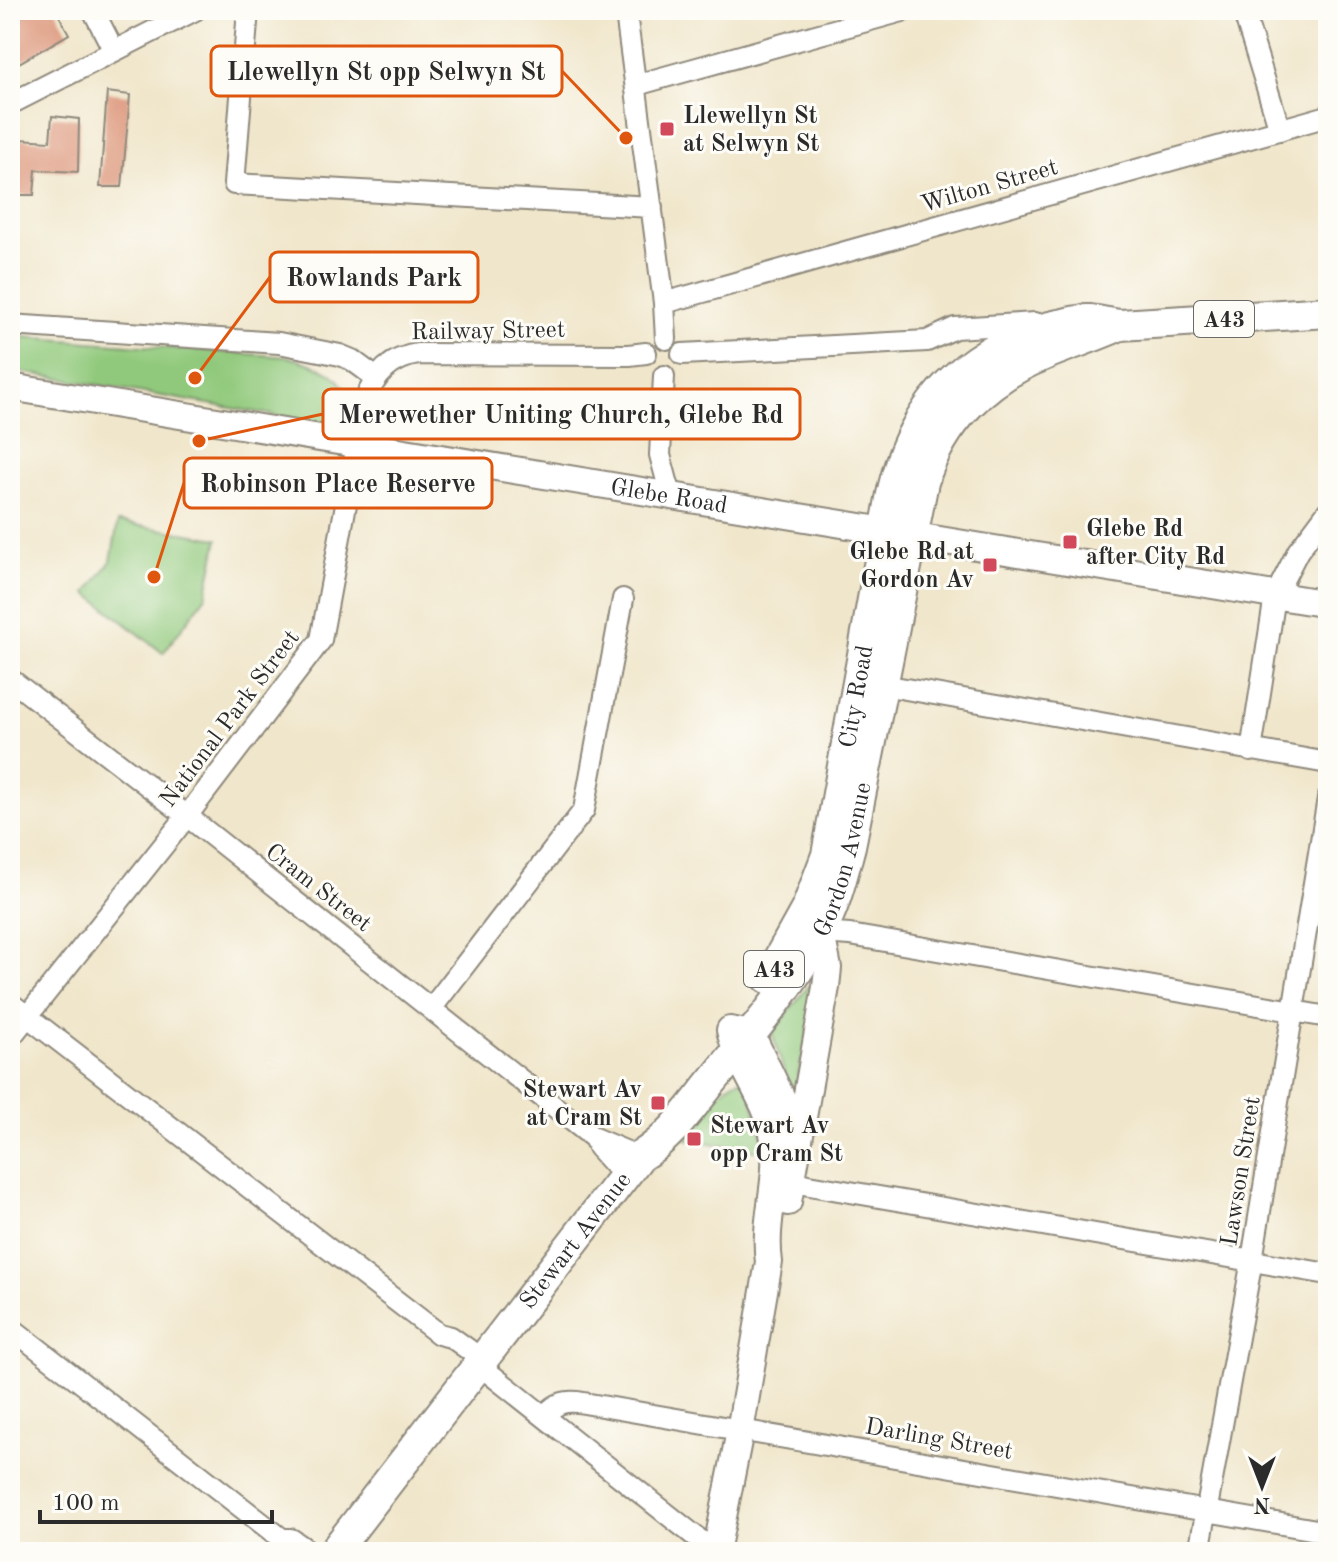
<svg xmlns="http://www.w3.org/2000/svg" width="1338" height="1562" viewBox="0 0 1338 1562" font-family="'Old Standard TT',serif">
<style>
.green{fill:#91c97c;stroke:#5e7a54;stroke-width:2}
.building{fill:#dd977b}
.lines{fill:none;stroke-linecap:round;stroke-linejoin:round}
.minor-casing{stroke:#8e887b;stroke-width:24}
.major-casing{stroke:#8e887b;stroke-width:30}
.highway-casing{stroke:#8e887b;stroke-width:34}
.minor{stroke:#fff;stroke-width:20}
.major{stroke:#fff;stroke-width:26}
.highway{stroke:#fff;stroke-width:30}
.poi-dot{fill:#d1495b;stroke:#fdfcf7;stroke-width:3}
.labels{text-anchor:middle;stroke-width:6;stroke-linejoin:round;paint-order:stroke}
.shield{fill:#fdfcf7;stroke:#6a6a68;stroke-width:2}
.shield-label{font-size:22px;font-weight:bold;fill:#2b2b2b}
.poi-label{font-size:24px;font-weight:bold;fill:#2b2b2b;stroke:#fdfcf7;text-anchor:start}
.street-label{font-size:24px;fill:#2b2b2b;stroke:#fdfcf7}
.leader{fill:none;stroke:#df570e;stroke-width:3}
.callout-dot{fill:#df570e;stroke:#fdfcf7;stroke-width:3}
.callout{fill:#fdfcf7;stroke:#df570e;stroke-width:3}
.callout-label{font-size:26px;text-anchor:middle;font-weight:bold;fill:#2b2b2b}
</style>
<rect width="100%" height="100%" fill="#fdfcf7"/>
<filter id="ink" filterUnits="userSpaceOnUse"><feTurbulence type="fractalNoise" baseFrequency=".0125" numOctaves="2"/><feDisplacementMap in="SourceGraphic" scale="16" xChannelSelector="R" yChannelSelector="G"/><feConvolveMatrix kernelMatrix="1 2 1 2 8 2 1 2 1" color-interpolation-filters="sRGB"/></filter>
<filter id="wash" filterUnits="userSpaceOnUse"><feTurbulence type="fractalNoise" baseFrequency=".006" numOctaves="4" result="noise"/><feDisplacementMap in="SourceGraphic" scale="32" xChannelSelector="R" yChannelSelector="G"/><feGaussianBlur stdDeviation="1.8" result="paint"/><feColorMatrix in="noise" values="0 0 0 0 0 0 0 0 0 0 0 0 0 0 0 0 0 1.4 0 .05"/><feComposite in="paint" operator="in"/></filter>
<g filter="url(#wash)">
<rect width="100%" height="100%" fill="#f0e6cb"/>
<path class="green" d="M10,336L288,357C314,364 347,373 349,405L338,421L325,424L10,370Z
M118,522L218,539L206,596L163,653L87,593L111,561Z
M820,971L793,1100L772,1033Z
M739,1080L748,1082L766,1152L686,1139C700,1121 717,1087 739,1080Z"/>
<g id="blocks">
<path class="building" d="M36,10H56L69,34L17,64L10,50V21Z
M107,92L130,95L122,187H100Z
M52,116L79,119L78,172L36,170L34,195H16V190H10V151L19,152L20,139L50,141Z"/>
</g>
</g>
<g filter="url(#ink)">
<use href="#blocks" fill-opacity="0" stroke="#8e887b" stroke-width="2"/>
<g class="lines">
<g class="minor-casing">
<path id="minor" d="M93,10L114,51
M248,10L234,184L652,207
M621,10L627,21L664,303L666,339
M1243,10L1280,130
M636,85L906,10
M10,104L195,10
M664,303L1328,116
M10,325L279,343L340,355L352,360L375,377
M682,354L927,341L955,328L1035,323
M664,376L660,455L671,496
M10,679L187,816L594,1138L639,1157
M883,685L1328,763
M1251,751L1275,596L1298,551L1328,511
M821,933L850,935L1328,1017
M10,1003L439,1334L451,1337L483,1360
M431,1009L584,810L623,599
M10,1038L187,816L321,640L365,401C374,376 390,358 418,354L629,355L646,353
M594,1138L598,1147L624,1176
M780,1180L1328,1274
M10,1327L282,1539L288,1552
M479,1365L715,1552
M545,1415C557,1402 566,1400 584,1403L1328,1532
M282,1539H291L310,1552
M1199,1552L1252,1260L1328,798"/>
</g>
<g class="major-casing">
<g id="major">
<path id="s1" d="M10,387L1328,604"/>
<path d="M788,1202L826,987L828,968L821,933"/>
<path d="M716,1552L740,1431L769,1262C763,1220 780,1181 774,1139C768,1099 739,1069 730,1030L751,1034L799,1134"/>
</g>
</g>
<g class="highway-casing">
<g id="highway">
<path id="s2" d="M768,978L807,908L827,855L891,499C896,475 903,452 915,430C944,374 999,337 1059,325C1069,323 1080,319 1089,320C1099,321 1110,324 1120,325L1328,312"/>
<path id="s3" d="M334,1552L639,1157C672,1137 691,1107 715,1078C753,1032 792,986 820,933C835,906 842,876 850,846L923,482C942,422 986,378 1044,355C1069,344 1095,337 1120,325"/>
</g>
</g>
<use href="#minor" class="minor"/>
<use href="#major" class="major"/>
<use href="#highway" class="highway"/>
</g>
</g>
<g class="poi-dot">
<rect x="659" y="121" width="16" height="16" rx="4"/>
<rect x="1062" y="534" width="16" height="16" rx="4"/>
<rect x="982" y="557" width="16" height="16" rx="4"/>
<rect x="650" y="1095" width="16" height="16" rx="4"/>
<rect x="686" y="1131" width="16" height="16" rx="4"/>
</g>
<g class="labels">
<g class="shield">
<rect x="1194" y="301" width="60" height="36" rx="6"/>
<rect x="744" y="951" width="60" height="36" rx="6"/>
</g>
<g class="shield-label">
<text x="1224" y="327">A43</text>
<text x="774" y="977">A43</text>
</g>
<g class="poi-label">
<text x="683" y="123">Llewellyn St<tspan x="683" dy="28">at Selwyn St</tspan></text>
<text x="1086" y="536">Glebe Rd<tspan x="1086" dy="28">after City Rd</tspan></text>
<text x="974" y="559" text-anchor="end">Glebe Rd at<tspan x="974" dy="28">Gordon Av</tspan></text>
<text x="642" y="1097" text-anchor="end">Stewart Av<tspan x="642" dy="28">at Cram St</tspan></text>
<text x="710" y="1133">Stewart Av<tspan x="710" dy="28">opp Cram St</tspan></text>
</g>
<g class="street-label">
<text transform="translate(989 185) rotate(-16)" y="8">Wilton Street</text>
<text transform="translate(488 330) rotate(-1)" y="8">Railway Street</text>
<text dy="8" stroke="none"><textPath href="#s1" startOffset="668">Glebe Road</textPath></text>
<text dy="8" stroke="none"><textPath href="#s2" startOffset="298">City Road</textPath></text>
<text transform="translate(229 718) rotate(-53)" y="8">National Park Street</text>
<text dy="8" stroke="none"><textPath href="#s3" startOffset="866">Gordon Avenue</textPath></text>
<text transform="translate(319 887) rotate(38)" y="8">Cram Street</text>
<text transform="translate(1240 1171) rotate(-81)" y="8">Lawson Street</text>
<text dy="8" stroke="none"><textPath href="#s3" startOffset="394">Stewart Avenue</textPath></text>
<text transform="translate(939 1438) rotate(10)" y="8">Darling Street</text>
</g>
</g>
<path class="leader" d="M626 138L562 71M195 378L270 277M199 441L323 414M154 577L184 483"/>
<g class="callout-dot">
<circle cx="626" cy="138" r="8"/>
<circle cx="195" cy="378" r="8"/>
<circle cx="199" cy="441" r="8"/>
<circle cx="154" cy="577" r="8"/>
</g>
<g class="callout">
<rect x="211" y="46" width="351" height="50" rx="8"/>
<rect x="270" y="252" width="208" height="50" rx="8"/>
<rect x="323" y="389" width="477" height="50" rx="8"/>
<rect x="184" y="458" width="308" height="50" rx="8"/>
</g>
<g class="callout-label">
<text x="386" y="80">Llewellyn St opp Selwyn St</text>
<text x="374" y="286">Rowlands Park</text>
<text x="561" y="423">Merewether Uniting Church, Glebe Rd</text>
<text x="338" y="492">Robinson Place Reserve</text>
</g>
<rect width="1338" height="1562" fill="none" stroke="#fdfcf7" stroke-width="40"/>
<g transform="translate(1262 1486) rotate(180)" stroke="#fdfcf7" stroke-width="6" paint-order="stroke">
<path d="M0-6L14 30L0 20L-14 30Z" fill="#2b2b2b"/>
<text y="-12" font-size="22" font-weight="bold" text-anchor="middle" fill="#2b2b2b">N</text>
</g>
<path d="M40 1510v12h232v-12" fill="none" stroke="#2b2b2b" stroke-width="4"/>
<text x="52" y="1510" font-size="24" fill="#2b2b2b" stroke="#fdfcf7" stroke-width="6" paint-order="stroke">100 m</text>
</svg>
